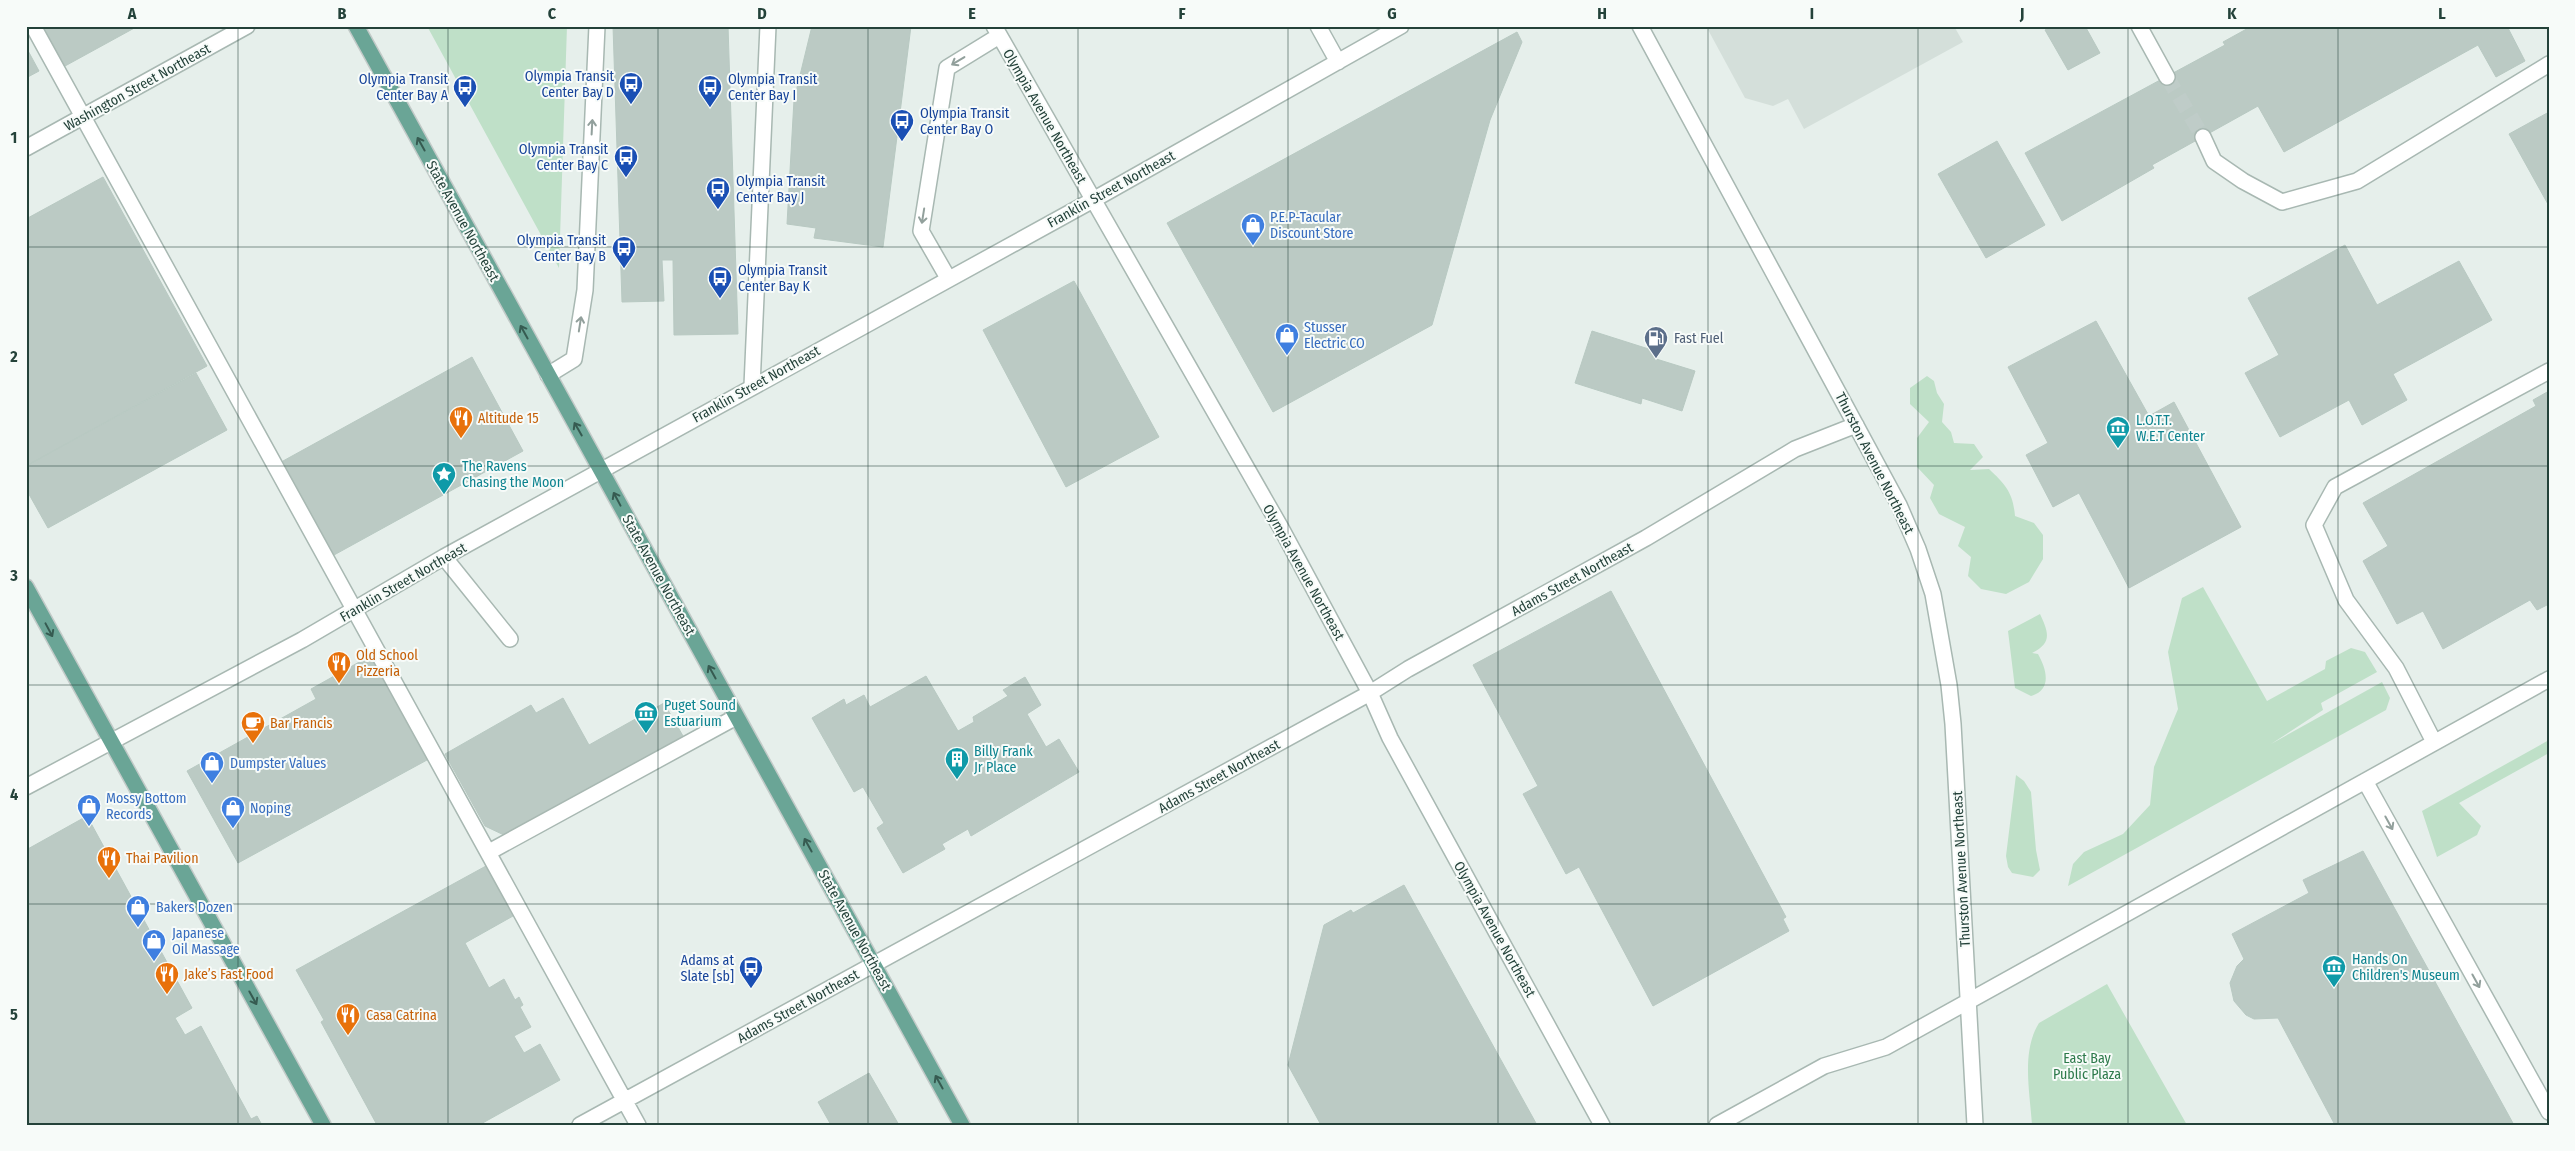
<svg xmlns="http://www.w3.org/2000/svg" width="2575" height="1151" viewBox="0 0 2575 1151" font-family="'Fira Sans Condensed',sans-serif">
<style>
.built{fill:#d4dfda}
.green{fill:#bfe0c8}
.building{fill:#bbcac4;stroke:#b8c9c2}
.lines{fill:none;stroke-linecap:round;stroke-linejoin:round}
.minor-tunnel{stroke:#bfccc8;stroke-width:15;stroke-dasharray:15 8;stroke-linecap:butt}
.minor-casing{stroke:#a8b8b2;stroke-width:18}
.major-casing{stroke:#c2cac8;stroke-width:18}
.minor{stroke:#fff;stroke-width:15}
.major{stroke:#6aa596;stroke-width:15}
.oneway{stroke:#92a09c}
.oneway2{stroke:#365b51}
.grid{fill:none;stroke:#24423a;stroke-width:1;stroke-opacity:0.55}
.labels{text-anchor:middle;stroke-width:4;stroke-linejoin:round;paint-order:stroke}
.transit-label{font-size:14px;fill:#164399;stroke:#f7fbf9;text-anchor:end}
.street-label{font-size:14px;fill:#24423a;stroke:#f7fbf9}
.shop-label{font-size:14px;fill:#366cbe;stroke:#f7fbf9;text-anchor:start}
.service-label{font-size:14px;fill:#4e5e75;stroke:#f7fbf9;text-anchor:start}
.food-label{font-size:14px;fill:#c56008;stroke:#f7fbf9;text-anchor:start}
.culture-label{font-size:14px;fill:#0d838f;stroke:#f7fbf9;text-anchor:start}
.park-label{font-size:14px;fill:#2d7a4b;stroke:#f7fbf9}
.neatline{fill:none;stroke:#24423a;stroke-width:2}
.grid-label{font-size:16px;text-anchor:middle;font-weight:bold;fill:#24423a}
</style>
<rect width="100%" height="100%" fill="#e6efeb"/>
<path class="built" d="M1706,26H1954L1963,42L1804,129L1788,99L1773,106L1745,98Z"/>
<path class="green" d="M427,26H567L559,268Z
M1927,376L1934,381L1937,393L1944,404L1942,422L1951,432L1954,443L1974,444L1983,457L1970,470L1989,469C2006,485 2013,493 2015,516L2034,523L2043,535V559L2029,582L2006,594L1981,589L1968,576L1971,557L1958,546L1965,527L1939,514L1930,498L1934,485L1917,467V438L1929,422L1910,404V388Z
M2203,587L2267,701L2325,669L2326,661L2351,648L2365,652L2377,672L2321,703L2323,710L2271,744L2382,682L2390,698L2386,710L2068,886L2073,864L2084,852L2123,834L2150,805L2154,767L2178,709L2168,652L2182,598Z
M2040,614C2049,633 2052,643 2032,653L2038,654C2047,670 2052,690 2031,696L2015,688L2008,631Z
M2549,740V753L2459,803L2481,826L2477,835L2437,857L2422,811Z
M2016,775L2024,781L2031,792L2036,850L2040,870L2033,877L2012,873L2008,867L2006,856Z
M2107,984L2187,1125H2032C2030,1092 2021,1052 2039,1023Z"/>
<path class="building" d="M43,26H138L65,66Z
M613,26H728L738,334L674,335L673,260H662L664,301L622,302Z
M812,26H911L883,247L814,238L816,228L787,224L794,100Z
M2052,26H2085L2100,53L2068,70L2045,30Z
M2252,26H2511L2508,28L2525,61L2496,77L2478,45L2284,152L2258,106L2152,165L2154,168L2062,221L2025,153L2225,45L2223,42Z
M1517,32L1522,42L1490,120L1432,325L1273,412L1167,223Z
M26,47L39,71L26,78Z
M2549,112V206L2509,134Z
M1997,141L2045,225L1986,258L1938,174Z
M103,177L207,366L26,466V219Z
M2345,245L2377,305L2459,261L2492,320L2393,374L2407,400L2362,425L2349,400L2280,437L2245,373L2279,355L2248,298Z
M1074,281L1159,437L1066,487L983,330Z
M2096,321L2149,416L2174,402L2241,527L2129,588L2079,493L2053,507L2026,455L2048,443L2008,367Z
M1592,331L1655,351L1653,358L1695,371L1682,411L1642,398L1641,404L1575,383Z
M472,357L523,451L334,555L283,461Z
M196,373L227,430L48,528L26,489V466Z
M2549,391V604L2537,610L2530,600L2443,649L2423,611L2397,624L2363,561L2388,546L2363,503L2536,406L2533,400Z
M1611,591L1786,917L1783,919L1789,931L1653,1006L1579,867L1566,874L1523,794L1538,786L1473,665Z
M370,656L427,760L238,863L187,771L316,699L311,689Z
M926,676L958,731L974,722L973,717L1008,696L1003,690L1025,677L1041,705L1027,714L1046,747L1059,739L1079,772L971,836L968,829L942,844L945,849L903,873L877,828L884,823L863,787L854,792L812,718L844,699L846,705L864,695L870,707Z
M563,698L589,745L664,703L683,736L506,836L485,826L445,754L531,705L536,713Z
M87,816L192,1008L175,1018L185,1035L201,1026L251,1119L257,1116L262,1125H26V850Z
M2363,851L2514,1125H2335L2278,1018L2254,1019L2246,1015L2234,1001L2230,983L2237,966L2244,959L2232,934L2309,893L2303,880Z
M486,866L513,916L465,943L489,988L504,979L515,1000L519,997L523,1005L520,1007L531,1027L514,1036L524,1053L540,1044L560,1080L479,1125H377L321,1022L324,1020L296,970Z
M1404,885L1537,1125H1321L1288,1065L1324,925L1351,910L1353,913Z
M869,1073L899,1125H831L818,1102Z"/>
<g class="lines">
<path class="minor-tunnel" d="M2167,77L2203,137"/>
<g class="minor-casing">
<path id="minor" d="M33,26L638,1125
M994,26L1281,528L1370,693L1390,738L1602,1125
M1318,26L1338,62
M1640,26L1899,505L1918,549L1933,594L1949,685L1953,724L1975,1125
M2139,26L2167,77
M2203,137L2214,161L2243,181L2282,202L2357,181L2549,64
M26,148L247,26
M948,278L921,231L947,68L999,36
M548,375L574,359L585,290L597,26
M752,386L768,26
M444,557L510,639
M2434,742L2396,668L2346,600L2314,525L2335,487L2549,371
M2365,781L2549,1112
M26,787L302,640L444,557L1093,200L1401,26
M489,852L736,717
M580,1125L1370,693L1408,669L1646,538L1795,449L1856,425
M1717,1125L1824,1066L1886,1047L2549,679"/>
</g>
<g class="major-casing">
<path id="major" d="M356,26L962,1125
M26,587L323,1125"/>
</g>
<use href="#minor" class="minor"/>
<use href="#major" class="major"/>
</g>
<defs><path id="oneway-shaft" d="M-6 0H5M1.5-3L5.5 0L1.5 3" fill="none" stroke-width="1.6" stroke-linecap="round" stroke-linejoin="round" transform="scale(1.25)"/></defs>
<g class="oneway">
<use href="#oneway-shaft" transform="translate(958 61) rotate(149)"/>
<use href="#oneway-shaft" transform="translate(592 127) rotate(-87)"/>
<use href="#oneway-shaft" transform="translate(923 216) rotate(99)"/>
<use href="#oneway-shaft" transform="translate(580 324) rotate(-81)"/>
<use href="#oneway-shaft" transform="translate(2389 823) rotate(61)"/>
<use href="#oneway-shaft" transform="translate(2476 981) rotate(61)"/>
</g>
<g class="oneway2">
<use href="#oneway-shaft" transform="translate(421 144) rotate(-119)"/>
<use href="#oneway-shaft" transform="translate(524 332) rotate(-119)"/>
<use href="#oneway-shaft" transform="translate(578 429) rotate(-120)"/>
<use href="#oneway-shaft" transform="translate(617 499) rotate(-118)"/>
<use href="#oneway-shaft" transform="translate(49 630) rotate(62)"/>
<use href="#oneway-shaft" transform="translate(712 672) rotate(-119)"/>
<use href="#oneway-shaft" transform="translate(808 845) rotate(-119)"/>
<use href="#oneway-shaft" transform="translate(253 998) rotate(61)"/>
<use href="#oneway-shaft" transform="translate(939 1082) rotate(-119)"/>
</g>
<path class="grid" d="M238,26V1125M448,26V1125M658,26V1125M868,26V1125M1078,26V1125M1288,26V1125M1498,26V1125M1708,26V1125M1918,26V1125M2128,26V1125M2338,26V1125M26,247H2549M26,466H2549M26,685H2549M26,904H2549"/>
<defs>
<g id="bus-pin" transform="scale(1.25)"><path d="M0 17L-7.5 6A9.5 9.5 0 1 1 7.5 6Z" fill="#1a4fb4" stroke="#f7fbf9"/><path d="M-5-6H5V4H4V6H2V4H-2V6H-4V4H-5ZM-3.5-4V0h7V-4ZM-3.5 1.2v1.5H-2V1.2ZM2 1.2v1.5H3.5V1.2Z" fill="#fff"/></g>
<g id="shop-pin" transform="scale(1.25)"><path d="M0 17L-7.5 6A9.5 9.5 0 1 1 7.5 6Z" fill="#3f7fe0" stroke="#f7fbf9"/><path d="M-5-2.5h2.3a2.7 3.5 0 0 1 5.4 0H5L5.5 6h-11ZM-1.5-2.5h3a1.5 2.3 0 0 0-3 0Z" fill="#fff"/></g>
<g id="fuel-pin" transform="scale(1.25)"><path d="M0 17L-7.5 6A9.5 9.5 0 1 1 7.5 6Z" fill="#5c6f8a" stroke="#f7fbf9"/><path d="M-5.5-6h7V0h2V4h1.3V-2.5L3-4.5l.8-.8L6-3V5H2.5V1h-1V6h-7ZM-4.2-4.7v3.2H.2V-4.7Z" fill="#fff"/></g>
<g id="restaurant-pin" transform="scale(1.25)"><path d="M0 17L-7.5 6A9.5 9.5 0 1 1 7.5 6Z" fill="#e8710a" stroke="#f7fbf9"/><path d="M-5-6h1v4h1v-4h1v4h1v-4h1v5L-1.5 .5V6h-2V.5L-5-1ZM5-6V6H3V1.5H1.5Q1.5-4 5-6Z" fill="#fff"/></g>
<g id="museum-pin" transform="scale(1.25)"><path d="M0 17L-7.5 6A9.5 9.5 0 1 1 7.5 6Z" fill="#0f9aa8" stroke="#f7fbf9"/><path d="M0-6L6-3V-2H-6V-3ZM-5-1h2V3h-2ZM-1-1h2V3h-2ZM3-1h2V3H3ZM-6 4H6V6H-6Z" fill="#fff"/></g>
<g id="sight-pin" transform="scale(1.25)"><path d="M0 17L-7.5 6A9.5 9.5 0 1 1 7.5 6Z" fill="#0f9aa8" stroke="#f7fbf9"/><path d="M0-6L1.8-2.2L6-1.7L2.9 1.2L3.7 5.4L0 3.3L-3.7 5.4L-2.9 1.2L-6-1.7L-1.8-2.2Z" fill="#fff"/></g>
<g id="cafe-pin" transform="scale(1.25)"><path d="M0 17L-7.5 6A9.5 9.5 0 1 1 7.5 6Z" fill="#e8710a" stroke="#f7fbf9"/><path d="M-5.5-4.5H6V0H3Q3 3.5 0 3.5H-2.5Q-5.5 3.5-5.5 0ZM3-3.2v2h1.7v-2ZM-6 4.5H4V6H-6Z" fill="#fff"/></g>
<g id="building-pin" transform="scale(1.25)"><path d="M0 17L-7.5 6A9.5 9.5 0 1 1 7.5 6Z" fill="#0f9aa8" stroke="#f7fbf9"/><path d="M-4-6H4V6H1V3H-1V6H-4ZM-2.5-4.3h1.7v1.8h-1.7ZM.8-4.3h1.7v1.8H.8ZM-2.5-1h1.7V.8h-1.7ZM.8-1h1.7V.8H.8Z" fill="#fff"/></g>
</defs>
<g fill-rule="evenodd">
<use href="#bus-pin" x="631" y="84"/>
<use href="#bus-pin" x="465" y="87"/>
<use href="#bus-pin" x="710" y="87"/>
<use href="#bus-pin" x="902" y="121"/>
<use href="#bus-pin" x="626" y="157"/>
<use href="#bus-pin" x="718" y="189"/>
<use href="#shop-pin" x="1253" y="225"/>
<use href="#bus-pin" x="624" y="248"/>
<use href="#bus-pin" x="720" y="278"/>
<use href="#shop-pin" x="1287" y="335"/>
<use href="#fuel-pin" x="1656" y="338"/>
<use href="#restaurant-pin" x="461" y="418"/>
<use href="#museum-pin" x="2118" y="428"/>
<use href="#sight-pin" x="444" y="474"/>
<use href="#restaurant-pin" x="339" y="663"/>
<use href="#museum-pin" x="646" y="713"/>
<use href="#cafe-pin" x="253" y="723"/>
<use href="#building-pin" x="957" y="759"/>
<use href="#shop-pin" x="212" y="763"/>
<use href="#shop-pin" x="89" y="806"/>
<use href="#shop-pin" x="233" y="808"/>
<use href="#restaurant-pin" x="109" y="858"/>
<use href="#shop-pin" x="138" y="907"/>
<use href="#shop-pin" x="154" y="941"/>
<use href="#museum-pin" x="2334" y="967"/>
<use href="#bus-pin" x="751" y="968"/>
<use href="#restaurant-pin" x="167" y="974"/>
<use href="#restaurant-pin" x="348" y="1015"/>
</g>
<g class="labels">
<g class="transit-label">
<text x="614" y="81">Olympia Transit<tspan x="614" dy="16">Center Bay D</tspan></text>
<text x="448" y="84">Olympia Transit<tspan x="448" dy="16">Center Bay A</tspan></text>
<text x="728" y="84" text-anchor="start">Olympia Transit<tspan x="728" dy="16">Center Bay I</tspan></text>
<text x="920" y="118" text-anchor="start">Olympia Transit<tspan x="920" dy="16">Center Bay O</tspan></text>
<text x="608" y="154">Olympia Transit<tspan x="608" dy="16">Center Bay C</tspan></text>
<text x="736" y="186" text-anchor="start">Olympia Transit<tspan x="736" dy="16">Center Bay J</tspan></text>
<text x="606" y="245">Olympia Transit<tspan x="606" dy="16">Center Bay B</tspan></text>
<text x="738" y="275" text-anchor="start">Olympia Transit<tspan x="738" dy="16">Center Bay K</tspan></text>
<text x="734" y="965">Adams at<tspan x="734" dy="16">Slate [sb]</tspan></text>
</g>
<g class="street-label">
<text transform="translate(137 87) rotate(-29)" y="5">Washington Street Northeast</text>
<text transform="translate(1045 116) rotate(60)" y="5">Olympia Avenue Northeast</text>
<text transform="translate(1111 189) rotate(-29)" y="5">Franklin Street Northeast</text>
<text transform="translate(463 221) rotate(61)" y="5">State Avenue Northeast</text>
<text transform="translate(756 384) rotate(-29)" y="5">Franklin Street Northeast</text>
<text transform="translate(1875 463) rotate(63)" y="5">Thurston Avenue Northeast</text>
<text transform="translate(1304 572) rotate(61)" y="5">Olympia Avenue Northeast</text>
<text transform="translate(659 575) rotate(61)" y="5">State Avenue Northeast</text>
<text transform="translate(1572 579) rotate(-29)" y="5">Adams Street Northeast</text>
<text transform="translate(403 582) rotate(-30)" y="5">Franklin Street Northeast</text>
<text transform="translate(1219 776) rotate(-29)" y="5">Adams Street Northeast</text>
<text transform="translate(1961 869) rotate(-93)" y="5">Thurston Avenue Northeast</text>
<text transform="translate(1495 929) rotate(61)" y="5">Olympia Avenue Northeast</text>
<text transform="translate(855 930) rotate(61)" y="5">State Avenue Northeast</text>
<text transform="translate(798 1006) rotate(-29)" y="5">Adams Street Northeast</text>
</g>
<g class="shop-label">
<text x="1270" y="222">P.E.P-Tacular<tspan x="1270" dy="16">Discount Store</tspan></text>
<text x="1304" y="332">Stusser<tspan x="1304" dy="16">Electric CO</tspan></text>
<text x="230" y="768">Dumpster Values</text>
<text x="106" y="803">Mossy Bottom<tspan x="106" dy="16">Records</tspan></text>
<text x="250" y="813">Noping</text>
<text x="156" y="912">Bakers Dozen</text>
<text x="172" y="938">Japanese<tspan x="172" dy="16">Oil Massage</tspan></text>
</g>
<g class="service-label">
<text x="1674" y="343">Fast Fuel</text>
</g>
<g class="food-label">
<text x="478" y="423">Altitude 15</text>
<text x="356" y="660">Old School<tspan x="356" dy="16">Pizzeria</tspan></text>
<text x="270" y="728">Bar Francis</text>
<text x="126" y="863">Thai Pavilion</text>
<text x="184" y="979">Jake’s Fast Food</text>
<text x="366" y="1020">Casa Catrina</text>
</g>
<g class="culture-label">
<text x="2136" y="425">L.O.T.T.<tspan x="2136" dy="16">W.E.T Center</tspan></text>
<text x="462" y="471">The Ravens<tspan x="462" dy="16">Chasing the Moon</tspan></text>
<text x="664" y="710">Puget Sound<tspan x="664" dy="16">Estuarium</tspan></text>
<text x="974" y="756">Billy Frank<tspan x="974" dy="16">Jr Place</tspan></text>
<text x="2352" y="964">Hands On<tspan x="2352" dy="16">Children's Museum</tspan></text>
</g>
<g class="park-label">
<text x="2087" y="1063">East Bay<tspan x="2087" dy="16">Public Plaza</tspan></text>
</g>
</g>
<rect width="2575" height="1151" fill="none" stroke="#f7fbf9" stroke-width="55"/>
<rect x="28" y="28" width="2520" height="1096" class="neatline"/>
<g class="grid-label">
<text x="132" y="19">A</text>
<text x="342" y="19">B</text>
<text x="552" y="19">C</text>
<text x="762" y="19">D</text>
<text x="972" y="19">E</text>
<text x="1182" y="19">F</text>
<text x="1392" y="19">G</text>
<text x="1602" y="19">H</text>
<text x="1812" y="19">I</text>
<text x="2022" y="19">J</text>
<text x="2232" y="19">K</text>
<text x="2442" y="19">L</text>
<text x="14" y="143">1</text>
<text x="14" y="362">2</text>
<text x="14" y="581">3</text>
<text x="14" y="800">4</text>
<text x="14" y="1020">5</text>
</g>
</svg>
